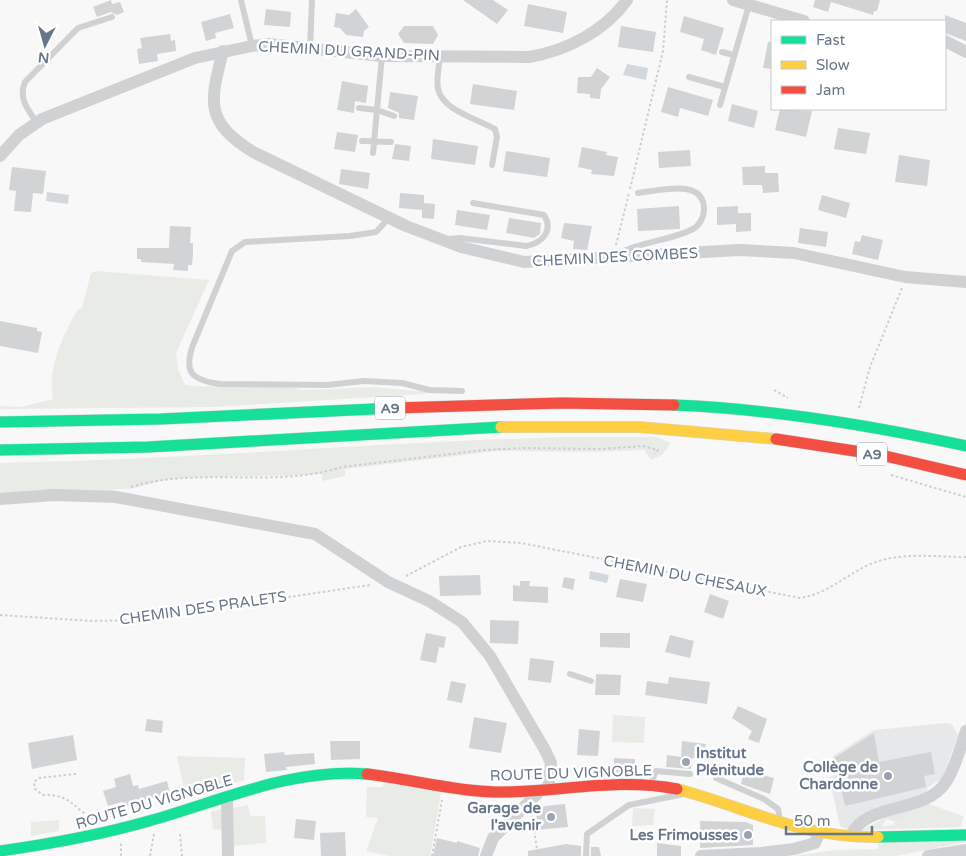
<svg xmlns="http://www.w3.org/2000/svg" width="966" height="856" viewBox="0 0 966 856" font-family="'Varela Round',sans-serif">
<style>
.built{fill:#e7e8e9}
.green{fill:#e8ebe6}
.water{fill:#d2d8dc}
.building{fill:#d2d3d4}
.lines{fill:none;stroke-linecap:round;stroke-linejoin:round}
.fast-casing{stroke:#d5d6d7;stroke-width:12}
.slow-casing{stroke:#d5d6d7;stroke-width:12}
.jam-casing{stroke:#d5d6d7;stroke-width:12}
.path{stroke:#cdcecf;stroke-width:2;stroke-dasharray:2.5 2.5;stroke-linecap:butt}
.lane{stroke:#d0d1d3;stroke-width:6}
.street{stroke:#d0d1d3;stroke-width:12}
.fast{stroke:#16e098;stroke-width:11}
.slow{stroke:#ffcf43;stroke-width:11}
.jam{stroke:#f24e42;stroke-width:11}
.jam-bridge-casing{stroke:#d4d4d5;stroke-width:12;stroke-linecap:butt}
.jam-bridge{stroke:#f24e42;stroke-width:11}
.poi-dot{fill:#9aa4b0;stroke:#fff;stroke-width:2}
.labels{text-anchor:middle;stroke-width:5;stroke-linejoin:round;paint-order:stroke}
.shield{fill:#fff;stroke:#95a0ac;stroke-width:1}
.shield-label{font-size:14px;font-weight:bold;fill:#677789}
.street-label{font-size:15px;fill:#677789;stroke:#fff}
.poi-label{font-size:15px;font-weight:bold;fill:#677789;stroke:#fff;text-anchor:end}
</style>
<rect width="100%" height="100%" fill="#f8f8f8"/>
<path class="built" d="M946,723L952,724L958,735L945,772L941,779L927,788L929,800L924,807L912,809L909,817L895,820V822L884,818L846,829L840,826L829,777L837,775L833,756L874,730Z"/>
<path class="green" d="M97,271L209,280L176,353L178,369L185,385C224,389 265,381 304,390L374,387L426,392L425,394L214,407L0,409V406L21,407L53,399C47,368 63,336 77,310L82,308L91,273Z
M567,437H657L671,443L662,455L651,460L644,450L592,452L498,451L345,469V476L322,481V474C272,477 222,475 172,479C153,481 136,491 116,489V497L0,499V463C189,460 378,442 567,437Z
M613,715L645,717L644,743L612,742Z
M177,756L245,758L244,780L186,799Z
M384,781L441,793L430,856H389L366,851L378,818L366,817L367,787H383Z
M926,803L963,816L961,827L862,830L884,818L886,819L882,826L893,825L895,820L909,817L912,809L924,807Z
M248,805L250,816H265L266,843L233,846V808Z
M633,808L655,809L653,825L632,826Z
M220,809L225,812V830L213,829L211,812Z
M59,820V831L31,836V822Z
M901,841L966,842L896,856H792L836,850L878,849V844Z"/>
<path class="water" d="M627,64L648,68L646,80L623,75Z
M47,192L69,195L68,204L46,201Z
M590,571L609,575L607,583L589,579Z"/>
<path class="building" d="M111,0L112,4L120,2L124,12L117,15L111,12L97,17L93,7Z
M463,0H493L508,10L497,24Z
M815,0H880L877,11H874L873,15L831,2L828,12L813,7Z
M528,4L567,12L563,33L524,26Z
M266,9L291,12L290,27L264,25Z
M356,9L369,27L364,31L363,37L346,35L340,28L334,27L336,13L349,15Z
M230,14L234,28L215,33L216,38L206,41L201,22Z
M945,15L966,23V41L945,33Z
M684,16L724,28L716,55L701,50L704,39L680,32Z
M404,26H433L438,35L433,44L404,43L398,34Z
M621,26L656,32L653,52L618,47Z
M170,34L171,41L175,40L176,51L157,54L158,61L139,64L137,49L142,48L140,38Z
M768,42H772V69L763,68Z
M597,68L610,77L601,89L600,99L590,98V94L577,93L578,77H591Z
M342,81L368,86L366,103L355,101L354,113L337,110Z
M473,84L517,91L514,110L470,104Z
M668,87L713,100L708,116L680,108L678,117L661,112Z
M390,92L418,96L414,120L399,118V113L388,108Z
M732,104L758,111L754,128L728,121Z
M780,109L812,111L806,137L775,130Z
M838,128L870,133L866,154L834,149Z
M337,132L358,135L355,152L334,149Z
M433,139L478,146L475,165L431,159Z
M395,144L411,146L409,161L392,159Z
M582,147L607,152L606,155L618,157L614,176L591,174L592,170L578,167Z
M690,150L691,166L659,168L658,152Z
M506,151L550,158L547,177L503,171Z
M899,155L930,160L927,186L895,182Z
M765,166V173H778L779,192L763,193L762,185H743L742,167Z
M12,167L46,171L43,194L33,193L31,212L14,211L16,191L9,190Z
M341,169L370,173L368,189L339,184Z
M400,193L424,195V203L435,204L434,219L422,218V210L399,208Z
M822,195L850,203L846,218L818,210Z
M679,206L680,229L638,231L637,209Z
M738,206V213H751V231L736,232V224L717,225V207Z
M457,210L490,215L487,230L455,225Z
M509,218L541,223L540,234L534,238L506,233Z
M564,223L592,226L587,250L573,249L574,241L561,238Z
M170,226L191,227L190,243H193V255L192,265H188V271L173,270L174,264L141,262V259H137V248H169Z
M800,228L828,232L826,247L798,243Z
M862,235L883,240L878,260L852,254L855,241L860,242Z
M0,321L37,328V331L42,332L38,353L0,346Z
M480,575L481,595L440,596L439,576Z
M564,577L575,579L573,590L562,587Z
M620,579L647,584L643,602L616,597Z
M520,581H530L529,586L548,587V603L513,601V585L520,586Z
M710,594L729,601L723,619L704,612Z
M490,620L519,621L518,644L490,643Z
M426,633L446,637L444,648L439,647L436,663L420,660Z
M600,633H630V648L600,647Z
M670,635L694,641L690,658L665,652Z
M530,658L554,661L551,683L528,680Z
M596,674L621,675L620,695H595Z
M669,677L710,682L707,704L645,695L647,681L668,684Z
M451,681L466,684L462,703L447,700Z
M738,706L767,719L759,743L748,739L752,731L732,718Z
M474,717L507,723L501,753L469,748Z
M147,719L163,721L162,733L145,731Z
M579,729L600,731L598,756L577,755Z
M874,733L879,762L931,752L935,774L924,776L926,787L845,806L834,758Z
M73,735L77,760L32,769L28,743Z
M330,741H360V759L331,760Z
M682,741L706,744L704,759L692,758L691,769L666,767L667,755L681,757Z
M284,752L285,755L314,753L315,764L286,767L287,770L266,772L264,754Z
M614,758L635,759V773H614Z
M744,770L774,778L770,794L741,784Z
M130,774L133,786L138,785L139,789L167,781L170,793L124,807L122,802L108,806L103,791L116,787L114,779Z
M565,804L568,827L537,830L536,807Z
M296,819L316,821L314,840L294,838Z
M700,821L745,822L753,825V845L700,848Z
M345,832L346,856H321L320,833Z
M437,838L457,843V841L480,848L478,856H433Z
M657,843L681,846V856H657Z
M566,844L581,846V856H528V851Z
M591,847H599L601,856H591Z"/>
<g class="lines">
<g class="fast-casing">
<path id="fast" d="M674,405C772,409 870,425 966,446
M0,422L161,419L395,408
M0,450L148,447L501,427
M878,837L966,835
M0,851C50,844 100,835 149,821C221,801 291,768 367,774"/>
</g>
<g class="slow-casing">
<path id="slow" d="M501,427H639L776,439
M677,789C749,808 799,838 878,837"/>
</g>
<g class="jam-casing">
<path id="jam" d="M395,408L562,403L674,405
M367,774C410,779 452,791 495,792C558,793 614,777 677,789"/>
</g>
<path class="path" d="M630,189L663,51L667,0
M616,245L629,193
M774,390L788,398
M859,408L870,367L902,288
M891,475L966,497
M131,487C199,466 274,489 342,467L484,450L523,448L601,449L643,446L658,450L655,454
M406,576L461,547L487,541L521,543L800,598C826,594 844,577 866,566C897,551 933,557 966,557
M0,615L92,621L134,620L370,585
M76,774L39,778L34,782L35,789L43,795C74,794 72,810 97,820
M197,783L223,782
M532,816L538,856
M180,834L182,856
M121,856V843
M150,856L154,834
M432,856L442,800"/>
<path class="lane" d="M241,0L252,46
M310,48L312,0
M722,52L734,55
M440,57C439,67 436,79 438,89C443,111 478,119 495,129L497,137L492,165
M689,77L725,87
M720,105L749,5
M359,108L377,110L394,116
M37,123C28,110 18,98 25,82L78,28L112,17
M362,141L391,142
M373,153L382,56
M389,218L376,232L350,236L245,242L232,251L193,345C183,373 192,380 220,384L327,385L364,381L402,383L429,390L462,391
M448,239L460,238L526,246C542,243 554,231 544,215L473,203
M617,254C642,241 670,241 693,229C699,226 704,217 704,210C705,177 658,191 638,193
M570,674L591,681
M715,771L716,778L764,799L778,809L780,821
M651,783L656,771L690,774
M586,856L587,834L629,805L684,794"/>
<path class="street" d="M733,0L804,21
M945,41L966,52
M223,51C210,102 204,121 253,152L406,226L461,247L524,262L739,250L794,253L905,277L966,282
M0,156L19,135L42,119L195,58L252,46L269,44L382,56L529,57C566,51 605,31 627,0
M0,499L54,495L116,497L315,534L388,582L429,601L462,622L490,656L545,750L551,763L548,789
M227,797L228,856
M851,836C865,801 925,815 946,782C956,767 960,748 966,731
M486,856L493,838L541,790
M701,856L761,853L794,849L815,843L819,833
M928,856L966,850"/>
<use href="#fast" class="fast"/>
<use href="#slow" class="slow"/>
<use href="#jam" class="jam"/>
<g class="jam-bridge-casing">
<path id="jam-bridge" d="M776,439L881,455L966,475"/>
</g>
<use href="#jam-bridge" class="jam-bridge"/>
</g>
<g class="poi-dot">
<circle cx="686" cy="762" r="5"/>
<circle cx="888" cy="776" r="5"/>
<circle cx="551" cy="817" r="5"/>
<circle cx="748" cy="835" r="5"/>
</g>
<g class="labels">
<g class="shield">
<rect x="375" y="396.5" width="30" height="23" rx="4"/>
<rect x="857" y="442.5" width="30" height="23" rx="4"/>
</g>
<g class="shield-label">
<text x="390" y="413">A9</text>
<text x="872" y="459">A9</text>
</g>
<g class="street-label">
<text transform="translate(349 51) rotate(3)" y="5">CHEMIN DU GRAND-PIN</text>
<text transform="translate(615 257) rotate(-3)" y="5">CHEMIN DES COMBES</text>
<text transform="translate(685 576) rotate(11)" y="5">CHEMIN DU CHESAUX</text>
<text transform="translate(203 608) rotate(-8)" y="5">CHEMIN DES PRALETS</text>
<text transform="translate(571 773) rotate(-2)" y="5">ROUTE DU VIGNOBLE</text>
<text transform="translate(154 802) rotate(-16)" y="5">ROUTE DU VIGNOBLE</text>
</g>
<g class="poi-label">
<text x="696" y="758" text-anchor="start">Institut<tspan x="696" dy="17">Plénitude</tspan></text>
<text x="878" y="772">Collège de<tspan x="878" dy="17">Chardonne</tspan></text>
<text x="541" y="813">Garage de<tspan x="541" dy="17">l'avenir</tspan></text>
<text x="738" y="840">Les Frimousses</text>
</g>
</g>
<rect x="771" y="20" width="175" height="90" fill="#ffffff" stroke="#c2c9d0"/>
<rect x="781" y="36" width="25" height="8" fill="#16e098" stroke="#c2c9d0"/>
<text x="816" y="45" font-size="15" fill="#677789">Fast</text>
<rect x="781" y="61" width="25" height="8" fill="#ffcf43" stroke="#c2c9d0"/>
<text x="816" y="70" font-size="15" fill="#677789">Slow</text>
<rect x="781" y="86" width="25" height="8" fill="#f24e42" stroke="#c2c9d0"/>
<text x="816" y="95" font-size="15" fill="#677789">Jam</text>
<g transform="translate(45 45) rotate(186)" stroke="#ffffff" stroke-width="4" paint-order="stroke">
<path d="M0-4L9 19L0 12L-9 19Z" fill="#677789"/>
<text y="-8" font-size="14" font-weight="bold" text-anchor="middle" fill="#677789">N</text>
</g>
<path d="M786 826v8h86v-8" fill="none" stroke="#677789" stroke-width="2.5"/>
<text x="794" y="826" font-size="15" fill="#677789" stroke="#ffffff" stroke-width="4" paint-order="stroke">50 m</text>
</svg>
